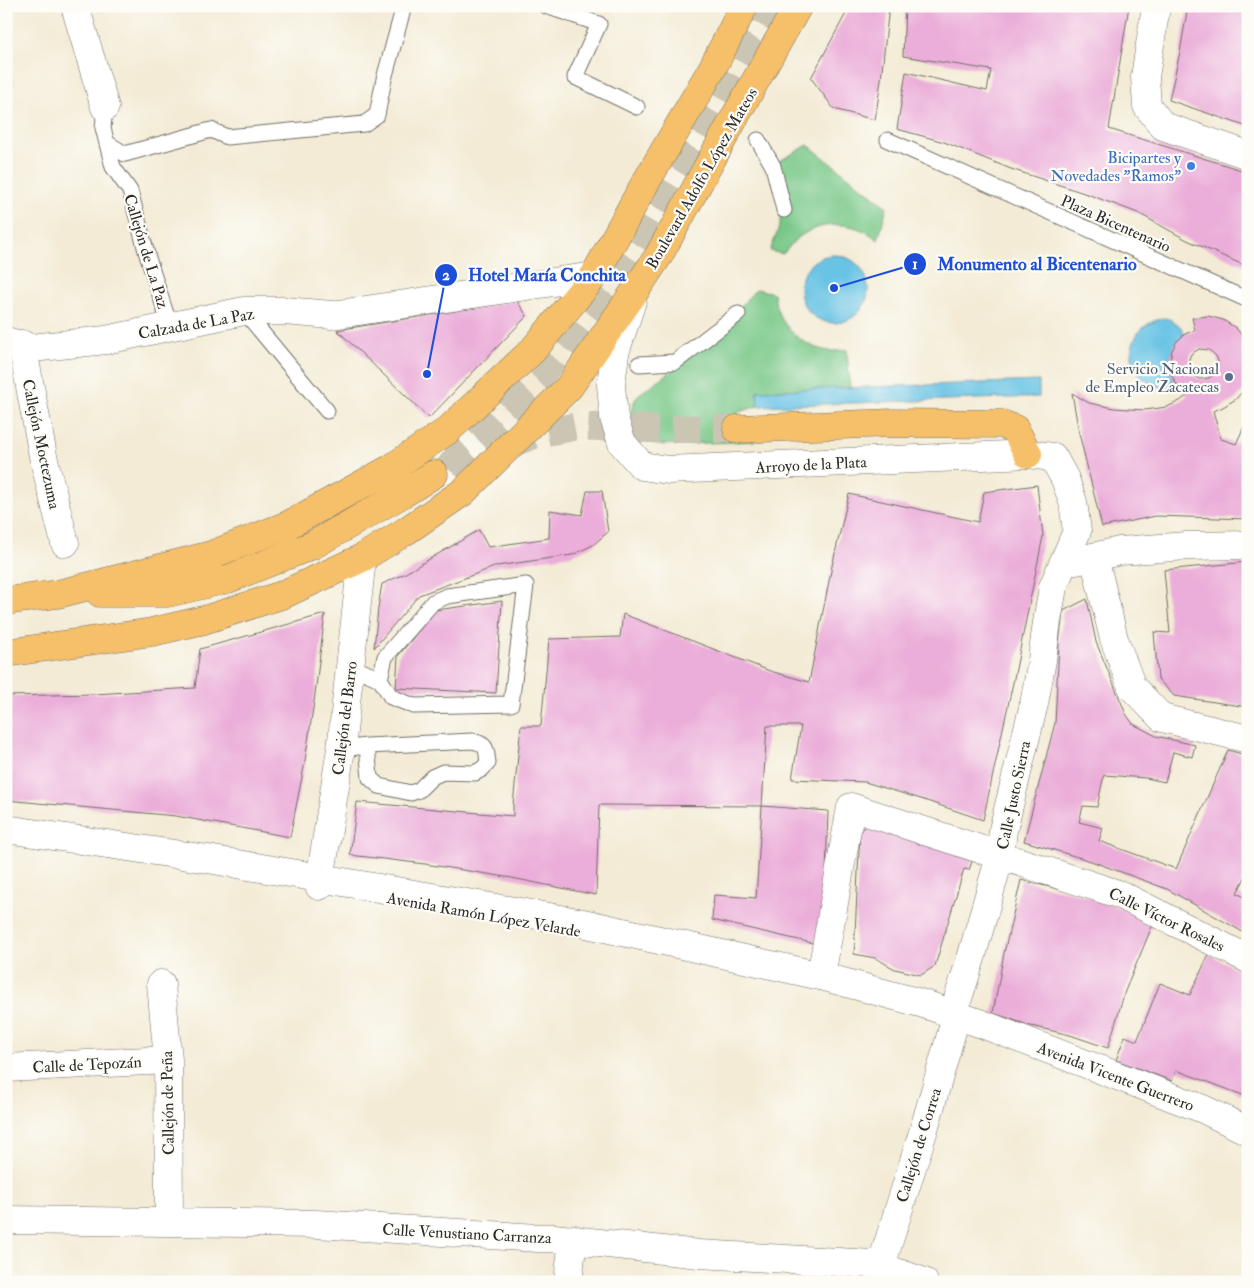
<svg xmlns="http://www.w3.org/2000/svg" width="1254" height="1288" viewBox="0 0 1254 1288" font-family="'IM FELL Double Pica',serif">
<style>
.green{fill:#77c787;stroke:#517959}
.water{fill:#67c3e5;stroke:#497788}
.building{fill:#ebadd9;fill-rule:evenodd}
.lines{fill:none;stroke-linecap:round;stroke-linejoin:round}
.primary-tunnel{stroke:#cbc5b3;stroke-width:28;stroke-dasharray:28 14;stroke-linecap:butt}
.service-casing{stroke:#716e66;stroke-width:17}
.minor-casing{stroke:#716e66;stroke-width:29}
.tertiary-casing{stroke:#716e66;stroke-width:29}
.primary-casing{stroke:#716e66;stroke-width:29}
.service{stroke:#fff;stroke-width:15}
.minor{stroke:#fff;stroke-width:28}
.tertiary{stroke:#fff;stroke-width:28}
.primary{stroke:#f6c06b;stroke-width:28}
.shop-dot{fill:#3f7fe0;stroke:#fdfcf7;stroke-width:2}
.service-dot{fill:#5c6f8a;stroke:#fdfcf7;stroke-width:2}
.labels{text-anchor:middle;stroke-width:4.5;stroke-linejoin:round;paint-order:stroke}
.shop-label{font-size:16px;fill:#366cbe;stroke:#fdfcf7;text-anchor:end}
.street-label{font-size:16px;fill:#2b2b2b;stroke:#fdfcf7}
.service-label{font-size:16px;fill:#4e5e75;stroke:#fdfcf7;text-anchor:end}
.leader{fill:none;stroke:#1d4ed8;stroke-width:2}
.callout-dot{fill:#1d4ed8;stroke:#fdfcf7;stroke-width:2}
.mark-label{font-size:15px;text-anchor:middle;font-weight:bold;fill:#fff}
.callout-label{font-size:18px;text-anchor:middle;font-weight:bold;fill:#1d4ed8;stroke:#fdfcf7;stroke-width:4.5;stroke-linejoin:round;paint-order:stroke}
</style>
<rect width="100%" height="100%" fill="#fdfcf7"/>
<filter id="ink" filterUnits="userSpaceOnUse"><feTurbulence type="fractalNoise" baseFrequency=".02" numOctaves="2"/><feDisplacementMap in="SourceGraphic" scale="10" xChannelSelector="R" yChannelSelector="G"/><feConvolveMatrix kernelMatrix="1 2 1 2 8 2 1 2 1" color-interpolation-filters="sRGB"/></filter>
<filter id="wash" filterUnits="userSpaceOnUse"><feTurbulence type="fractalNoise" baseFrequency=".0096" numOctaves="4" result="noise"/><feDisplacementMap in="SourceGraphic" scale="20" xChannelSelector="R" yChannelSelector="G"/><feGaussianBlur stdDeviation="1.12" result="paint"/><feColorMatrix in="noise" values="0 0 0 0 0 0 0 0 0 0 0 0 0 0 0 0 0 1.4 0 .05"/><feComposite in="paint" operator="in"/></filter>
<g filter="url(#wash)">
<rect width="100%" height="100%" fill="#f3ebd5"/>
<path class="green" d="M808,145L887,207L878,240C856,221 823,220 799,237C793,241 788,249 783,254L770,251L780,225L781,173L779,161Z
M756,289L774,293C775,298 775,304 777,309C785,331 807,349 831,351C836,351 842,350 847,350L850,388L757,391L758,406L739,412L734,418L755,441L658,445C632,438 623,417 638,395L680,365L715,336Z"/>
<path class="water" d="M800 289a34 34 0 1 1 68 0a34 34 0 1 1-68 0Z
M1165,318C1176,321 1180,325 1185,334C1181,339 1176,344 1173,350C1166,362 1171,376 1178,387C1126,396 1113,327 1165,318Z
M1039,381V397L758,406L757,391Z"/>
<g id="blocks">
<path class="building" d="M850,6H889L881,80L875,120L834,109L811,78Z
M905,6H1129L1109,129L1248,172V267L1187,240L1138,213L1087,194L1011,169L944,142L897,129L906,72L987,91L991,70L903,56Z
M1188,6H1248V127L1169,100L1180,52Z
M517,301L527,316L429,418L337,330Z
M1208,316L1223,320L1236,328L1246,341L1248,345V382L1246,387L1236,399L1223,407L1213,411L1221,439L1236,444L1248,418V519L1156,516L1102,527L1079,433L1072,393L1089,403L1114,408L1145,410L1167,407L1180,401L1188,395L1178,387L1174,380L1170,371V361L1172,350L1177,341L1185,334L1195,330L1192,318ZM1199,349L1209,350L1216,356L1218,361V367L1217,371L1209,378L1199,379L1194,376L1188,368L1189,359L1191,354Z
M1037,485L1043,536L1016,669L983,820L921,799L865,782L792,779L801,726H767L762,806L599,805L596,895L512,878L425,864L350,855L357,802L513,816V805L521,726H541L549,639L620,637L623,614L770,671L809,682L832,566L849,494L978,522L984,492Z
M587,491H602L608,532L593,545L572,555L497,566L419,595L374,648L378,608L382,584L404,574L479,530L488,547L549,538L550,510L582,515Z
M1248,562V707L1174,696L1158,679L1154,632L1170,633L1164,570Z
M1087,599L1096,642L1126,714L1133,724L1156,736L1195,745L1192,757L1173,752L1165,782L1146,778L1104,775L1097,807L1083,806L1079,822L1103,828L1099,841L1176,869L1228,750L1248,756V872L1237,893L1248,899V935L1167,889L1091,861L1024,841L1055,723L1059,644L1063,611Z
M502,601L496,693L396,688L398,656L436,610Z
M325,614L314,702L304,767L290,837L176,816L6,800V696L94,694L195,688L200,649Z
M762,806L828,811L824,937L812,943L712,920L714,895L756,898Z
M871,825L974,856L969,870L964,869L935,966L921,975L895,969L875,958L854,954L860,831L864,827Z
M1021,880L1103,900L1153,924L1125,991L1108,1048L1070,1035L1031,1026L993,1013L1004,953Z
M1209,954L1248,975V1097L1176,1070L1172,1081L1116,1060L1125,1036L1137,1041L1160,983L1190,995Z"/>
</g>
</g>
<g filter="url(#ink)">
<use href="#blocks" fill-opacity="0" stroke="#716e66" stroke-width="1"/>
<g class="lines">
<path class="primary-tunnel" d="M507,445L537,434L578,426L647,429H737
M448,469L455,460L475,442L538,379L601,297L679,168L768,6"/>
<g class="service-casing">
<path id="service" d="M546,6L599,24L575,77L637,107
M105,107L103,128L113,167L130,191L148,258L170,326
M758,140L773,166L784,210
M888,140L1248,300
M107,143L125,154L211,130L227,137L364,124L377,115L384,79L404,6
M244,311L327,411
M639,364L675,362L738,314
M350,666L380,679L391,697L414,706L511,704L526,585L447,596L433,602L385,657L380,679
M341,749L367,746L473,741C488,745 486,749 488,763L482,769L475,773L443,772L432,777L419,790L411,793L379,786L370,778L367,746"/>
</g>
<g class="minor-casing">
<path id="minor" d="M75,6L105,107
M1156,6L1145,77L1147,106L1163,126L1248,155
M632,301L615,353L611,385L614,418L622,443L642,466L668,470L1028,454L1053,457L1065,479L1073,502L1077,531L1053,587L1047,622L1042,660L1034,704L1003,830L1000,856L972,955L953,1014L954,1024L924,1129L881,1266
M6,341L32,348L106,340L244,311H284L332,315L594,276
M22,344L43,456L65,543
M1094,557L1114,639L1132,687L1162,718L1248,739
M1075,561L1120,551L1187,546L1248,545
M821,976L851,807L1121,895L1248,959
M161,984L168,1060L169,1221
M6,1068L168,1060
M6,1220L316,1224L538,1238H554L699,1254L873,1264L924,1282
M568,1282L573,1239"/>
</g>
<g class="tertiary-casing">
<path id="tertiary" d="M6,829L208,859L578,922L821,976L924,1004L982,1024L1203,1109L1248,1131
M319,886L341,749L362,558"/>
</g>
<g class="primary-casing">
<path id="primary" d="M737,429L892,423L1002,424L1015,429L1028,454
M100,593H168L228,579L313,545L404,493L434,474
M6,601L58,594L211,555L288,525L390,469L447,431L533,350L594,276L639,194L713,67L744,6
M6,653L152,632L204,620L282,595L362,558L406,531L463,492L569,387L635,291L659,255L736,115L798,6"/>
</g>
<use href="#service" class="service"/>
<use href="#minor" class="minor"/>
<use href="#tertiary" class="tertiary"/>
<use href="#primary" class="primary"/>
</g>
</g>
<circle class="shop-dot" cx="1191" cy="166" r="5"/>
<circle class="service-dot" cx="1229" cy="377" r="5"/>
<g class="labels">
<g class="shop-label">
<text x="1181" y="163">Bicipartes y<tspan x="1181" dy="18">Novedades "Ramos"</tspan></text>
</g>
<g class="street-label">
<text transform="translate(701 178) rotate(-60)" y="6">Boulevard Adolfo López Mateos</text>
<text transform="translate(1116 223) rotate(24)" y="6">Plaza Bicentenario</text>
<text transform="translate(147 251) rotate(73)" y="6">Callejón de La Paz</text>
<text transform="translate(196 323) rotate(-10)" y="6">Calzada de La Paz</text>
<text transform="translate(42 444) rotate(78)" y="6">Callejón Moctezuma</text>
<text transform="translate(811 464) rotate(-3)" y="6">Arroyo de la Plata</text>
<text transform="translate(344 718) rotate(-83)" y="6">Callejón del Barro</text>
<text transform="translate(1013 795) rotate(-78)" y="6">Calle Justo Sierra</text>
<text transform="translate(484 914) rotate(10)" y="6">Avenida Ramón López Velarde</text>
<text transform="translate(1167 919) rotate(26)" y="6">Calle Víctor Rosales</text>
<text transform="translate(87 1064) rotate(-3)" y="6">Calle de Tepozán</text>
<text transform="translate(1116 1076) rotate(21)" y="6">Avenida Vicente Guerrero</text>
<text transform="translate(167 1103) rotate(-91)" y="6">Callejón de Peña</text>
<text transform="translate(918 1145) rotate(-73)" y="6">Callejón de Correa</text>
<text transform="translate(467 1233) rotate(3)" y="6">Calle Venustiano Carranza</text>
</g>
<g class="service-label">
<text x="1219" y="374">Servicio Nacional<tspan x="1219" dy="18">de Empleo Zacatecas</tspan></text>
</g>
</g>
<path class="leader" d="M834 288L915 264M427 374L446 275"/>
<g class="callout-dot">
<circle cx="834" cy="288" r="5"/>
<circle cx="427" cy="374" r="5"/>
<circle cx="915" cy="264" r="12"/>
<circle cx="446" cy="275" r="12"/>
</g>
<g class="mark-label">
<text x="915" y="269">1</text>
<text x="446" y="280">2</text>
</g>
<g class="callout-label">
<text x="1037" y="270">Monumento al Bicentenario</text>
<text x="547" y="281">Hotel María Conchita</text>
</g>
<rect width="1254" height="1288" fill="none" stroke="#fdfcf7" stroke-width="25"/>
</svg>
